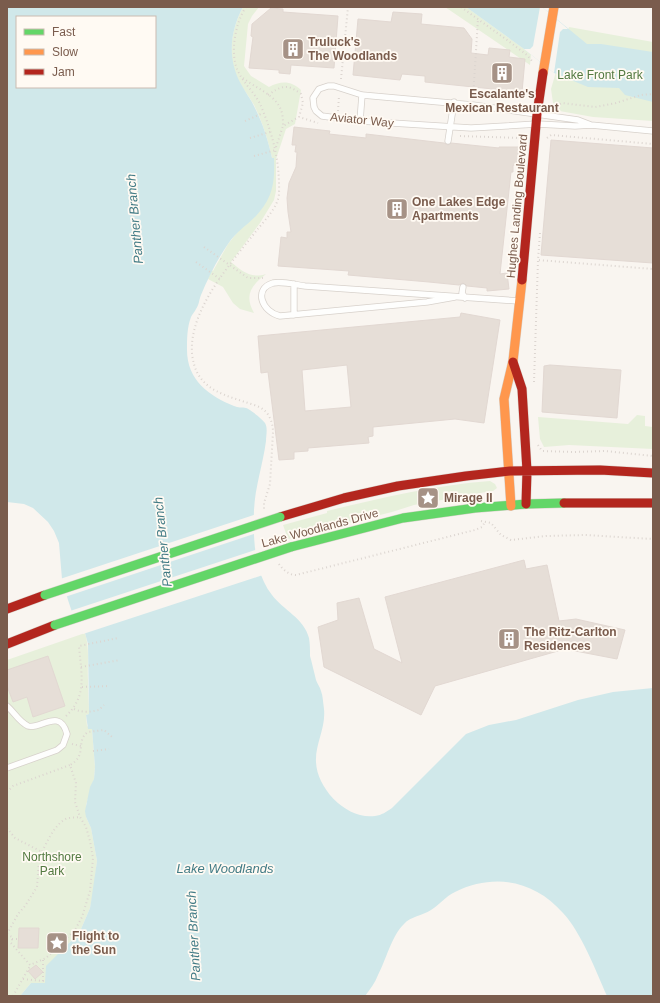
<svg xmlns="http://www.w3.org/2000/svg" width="660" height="1003" viewBox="0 0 660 1003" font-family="Helvetica,sans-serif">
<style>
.green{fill:#e7f0db}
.water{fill:#d0e8ea;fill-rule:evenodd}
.pier{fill:#f9f5f0}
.building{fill:#e6ded7;stroke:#e2d8d2;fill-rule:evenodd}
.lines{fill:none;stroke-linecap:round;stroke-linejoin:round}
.lane-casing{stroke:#d7d1cb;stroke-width:7}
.fast-casing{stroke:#d9d2cb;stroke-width:10}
.slow-casing{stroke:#d9d2cb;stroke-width:10}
.jam-casing{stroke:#d9d2cb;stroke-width:10}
.path{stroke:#dcd5d0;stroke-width:2;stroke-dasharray:1 3;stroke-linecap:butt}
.lane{stroke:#fefefd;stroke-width:5.5}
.fast{stroke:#63d668;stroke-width:9}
.slow{stroke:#ff974d;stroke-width:9}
.jam{stroke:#b3261e;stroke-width:9}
.fast-bridge-casing{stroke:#d9d2cb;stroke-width:10;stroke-linecap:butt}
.fast-bridge{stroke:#63d668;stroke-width:9}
.labels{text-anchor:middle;stroke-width:3.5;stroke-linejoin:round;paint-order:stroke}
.poi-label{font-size:12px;font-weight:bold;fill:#7a5c4d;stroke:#fffaf3;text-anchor:start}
.park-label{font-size:12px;fill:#537a41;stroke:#fffaf3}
.street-label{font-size:12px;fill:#7a5c4d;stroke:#fffaf3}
.water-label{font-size:13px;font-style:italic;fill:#437c86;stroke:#fffaf3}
</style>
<rect width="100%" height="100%" fill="#f9f5f0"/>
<path class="green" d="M243,7H259L252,16L248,24L244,66L251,76L269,87C281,80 292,81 301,90L295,124L286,129L276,159V191L274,200L260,223L231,262C242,271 251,279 266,274C251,286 244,295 254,313L240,309L233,303L223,287L208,279L210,274L196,259L213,271L228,244L240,229L255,216L274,158H272C268,140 262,121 254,105C247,93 238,83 234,70C228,49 233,26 243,7Z
M445,7H466L469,9L531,54L530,65Z
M569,27L653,42V121L593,117L554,110L551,89Z
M637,415L645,416V426L653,427V449L569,445L544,447L540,439L538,417L628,424Z
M490,481L495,484L497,488L493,491L486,492L414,505L392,512L312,532L288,539L283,525L327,513V511C381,498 435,485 490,481Z
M85,633C90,649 87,664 88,680C88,691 89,703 89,714L86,715L87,726L92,729L95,767L94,779L86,805V817L91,828L97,861L94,889L90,908L81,929L63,950L45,984L31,983L20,996H7V660Z"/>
<path class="water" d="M7,7H243C230,31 227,59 241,84C245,92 251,99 255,108C263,124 268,140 272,158H274C275,182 273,198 256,216C246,226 236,232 228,244C217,260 208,278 201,295C199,300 199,305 196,309C195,312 192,314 191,317C187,327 187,340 187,350C187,380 209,396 234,406C238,408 242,407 246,408C250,409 263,420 265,423C268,428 266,436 266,441C263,464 255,487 254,510C253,538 254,572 272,595C283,610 304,618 309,638C310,644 310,650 310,656C312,663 314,672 316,680C317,683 320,687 321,691C323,696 323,703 324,709C326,728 315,744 316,762C317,789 347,820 375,816C382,815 386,812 392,808L466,734L489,725L516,720L578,700L613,692L653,688V996H607C596,971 581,932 563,913C534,880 494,873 455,892C446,896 439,905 431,910C422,916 411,916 404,924C392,935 386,960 378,975C375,983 370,989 365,996H20L31,983H45L46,966L73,939L81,929L90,908L91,902L97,861L91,828L86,817L85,811L90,787L94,779L95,767L92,729H88L86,715L89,714L88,644L85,633L72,612L68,600L62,579L59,543L54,531L48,522L33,508L24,504L7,502ZM17,17H155V87H17Z
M466,7H542L587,44H601L653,52V102L625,95L619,88L588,87L554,73L524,49Z"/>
<path class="pier" d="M540,7H542L568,29H563L560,32L554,73L524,49H530L533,46Z
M257,514V533L65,597L60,579Z
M258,549V558L263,575L83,634L70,611Z"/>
<path class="building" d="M271,8L283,9V12L338,16L334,68L291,65L290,74L279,73V70L249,68L253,37L251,36L252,24Z
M393,12L422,14L421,24L464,28L472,39L471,53L488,55L489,48L510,50L509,57L525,59L522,92L425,82V76L402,74L400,80L353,75L358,19L391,22Z
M294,127L330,131L329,134L366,138V134L444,143L448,145L451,143L499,148V147H519L517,166L513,165V172H511L500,274L507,273L509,289L487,291V288L467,286L463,283L459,285L429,282L348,275L349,271L278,266L281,237L287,238V232H291L288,212L287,198L289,183L296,167L297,152H295L296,145H292Z
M551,140L653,148V263L541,255Z
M461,313L500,320L484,423L455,419L373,427V436L368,437L369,443L308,448V451L294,452V459L279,460L268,372L261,373L258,336L460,317ZM347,365L351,407L305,411L302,370Z
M550,365L621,370L617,418L542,412L544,366Z
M524,560L526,569L547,565L559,621L576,619L625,630L617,659L565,649L435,686L421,715L324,667L318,627L338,620L337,603L359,598L374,649L402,663L385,597Z
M48,656L65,706L33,717L27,697L13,702L7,686V670Z
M19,928H39L38,948H18Z
M36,965L43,972L35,979L28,971Z"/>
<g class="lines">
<g class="lane-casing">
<path id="lane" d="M360,121L362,95
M591,125L578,120L473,105L362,95L334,86H328L319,89L313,98L314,107L316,111L322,116L360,121L471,128L537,124L575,126L591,125L653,131
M448,141L454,102
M463,287L462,293L465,298
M455,297L427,302L280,316C262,312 253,289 273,283C283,281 296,285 305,286L519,301
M294,315V284
M7,706C14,712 19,722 28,726C40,730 60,707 67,734L63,745L57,750L7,768"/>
</g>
<g class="fast-casing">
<path id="fast" d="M291,547L403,518L475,508L526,504L564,503"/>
</g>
<g class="slow-casing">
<path id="slow" d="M543,73L554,7
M511,506L504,399L513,361L522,280"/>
</g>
<g class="jam-casing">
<path id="jam" d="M522,280L537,114L543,73
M513,362L522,389L527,471L526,504
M564,503H653
M280,517L344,498L398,486L466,476L510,471L600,470L653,473
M7,609L45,595
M7,644L55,625"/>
</g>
<path class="path" d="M246,7C235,23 229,56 239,73C245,85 256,94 261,106C273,135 280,162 279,194C278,207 265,220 257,230C232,262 189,309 192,353C195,386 217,393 245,402C251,404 259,406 264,410C270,415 273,424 273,432L270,484L264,503V510
M461,7L507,40L527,55L532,61
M243,78C255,88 275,94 281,110C283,115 283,121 283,126
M341,79L348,7
M268,95C281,86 287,83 301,94L303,103L299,117
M473,98L478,19
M553,108L562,103L595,107L616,103L641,95L653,94
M338,111L339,96
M245,121L263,113
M460,136L520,138
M250,138L270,132
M547,138L551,135L653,144
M276,147L283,126L299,117L318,123
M520,149V138L523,136
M254,156L276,150
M540,233L538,260L653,269
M204,247L248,278H263
M196,262L220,279
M534,382L538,260
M538,445L542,451
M543,451L572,452L605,451L653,456
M481,521L491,523L501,535L511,540L546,536L585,535L653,539
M279,564C283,570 289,575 296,575L475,530L482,527L485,522
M81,667L120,660
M82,687L110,686
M74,709C83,713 90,712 99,710L104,705
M66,716C88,695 81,674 79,646L118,638
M72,744L81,746
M93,751L109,749
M7,792L13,786L70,765
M7,828L15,838L42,852C47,842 54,826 64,820C68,817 74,818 80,817
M7,934L18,914L25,906L37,887L39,860L42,852
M7,934L12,937V941L11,943
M12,939H18
M11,943L30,965L46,958L75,930L82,917L90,891L93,858L90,841L86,827L80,817L75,802L76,783L70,765C88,755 75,741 88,732L104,730L112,737
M23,979L43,981V960
M13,996L30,966"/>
<use href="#lane" class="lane"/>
<use href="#fast" class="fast"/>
<use href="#slow" class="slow"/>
<use href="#jam" class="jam"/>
<g class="fast-bridge-casing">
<path id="fast-bridge" d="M45,595L280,517
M55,625L291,547"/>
</g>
<use href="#fast-bridge" class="fast-bridge"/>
</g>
<defs>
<g id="building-square" transform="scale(1.15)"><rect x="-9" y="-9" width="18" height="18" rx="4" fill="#a69286" stroke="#fffaf3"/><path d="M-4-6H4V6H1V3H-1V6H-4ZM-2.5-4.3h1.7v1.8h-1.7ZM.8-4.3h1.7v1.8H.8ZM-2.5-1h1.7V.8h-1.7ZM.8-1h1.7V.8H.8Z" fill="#fff"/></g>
<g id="sight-square" transform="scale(1.15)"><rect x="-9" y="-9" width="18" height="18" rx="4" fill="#a69286" stroke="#fffaf3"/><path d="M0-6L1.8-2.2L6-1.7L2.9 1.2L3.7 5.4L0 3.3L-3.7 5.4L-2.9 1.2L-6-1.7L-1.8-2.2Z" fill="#fff"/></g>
</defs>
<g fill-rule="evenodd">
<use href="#building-square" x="293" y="49"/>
<use href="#building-square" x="502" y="73"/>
<use href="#building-square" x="397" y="209"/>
<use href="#sight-square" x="428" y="498"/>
<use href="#building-square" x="509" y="639"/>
<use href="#sight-square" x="57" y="943"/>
</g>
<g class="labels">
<g class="poi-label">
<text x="308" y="46">Truluck's<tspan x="308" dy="14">The Woodlands</tspan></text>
<text x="502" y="98" text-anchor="middle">Escalante's<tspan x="502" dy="14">Mexican Restaurant</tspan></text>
<text x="412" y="206">One Lakes Edge<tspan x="412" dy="14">Apartments</tspan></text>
<text x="444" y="502">Mirage II</text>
<text x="524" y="636">The Ritz-Carlton<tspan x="524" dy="14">Residences</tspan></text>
<text x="72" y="940">Flight to<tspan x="72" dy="14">the Sun</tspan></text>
</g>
<g class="park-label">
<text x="600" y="79">Lake Front Park</text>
<text x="52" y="861">Northshore<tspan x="52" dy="14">Park</tspan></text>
</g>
<g class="street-label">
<text transform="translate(362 120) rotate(6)" y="4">Aviator Way</text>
<text transform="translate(517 206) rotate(-85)" y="4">Hughes Landing Boulevard</text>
<text transform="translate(320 528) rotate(-15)" y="4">Lake Woodlands Drive</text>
</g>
<g class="water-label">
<text transform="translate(134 219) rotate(-95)" y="5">Panther Branch</text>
<text transform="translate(162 542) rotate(-96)" y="5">Panther Branch</text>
<text x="225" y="873">Lake Woodlands</text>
<text transform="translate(193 936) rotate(-93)" y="5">Panther Branch</text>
</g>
</g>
<rect width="660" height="1003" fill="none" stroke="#7a5c4d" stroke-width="16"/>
<rect x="16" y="16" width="140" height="72" fill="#fffaf3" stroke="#cabbb1"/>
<rect x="24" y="29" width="20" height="6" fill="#63d668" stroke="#cabbb1"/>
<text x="52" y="36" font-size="12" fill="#7a5c4d">Fast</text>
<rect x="24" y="49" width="20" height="6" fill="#ff974d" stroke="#cabbb1"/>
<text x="52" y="56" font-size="12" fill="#7a5c4d">Slow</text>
<rect x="24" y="69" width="20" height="6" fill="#b3261e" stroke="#cabbb1"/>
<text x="52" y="76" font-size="12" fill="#7a5c4d">Jam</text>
</svg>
